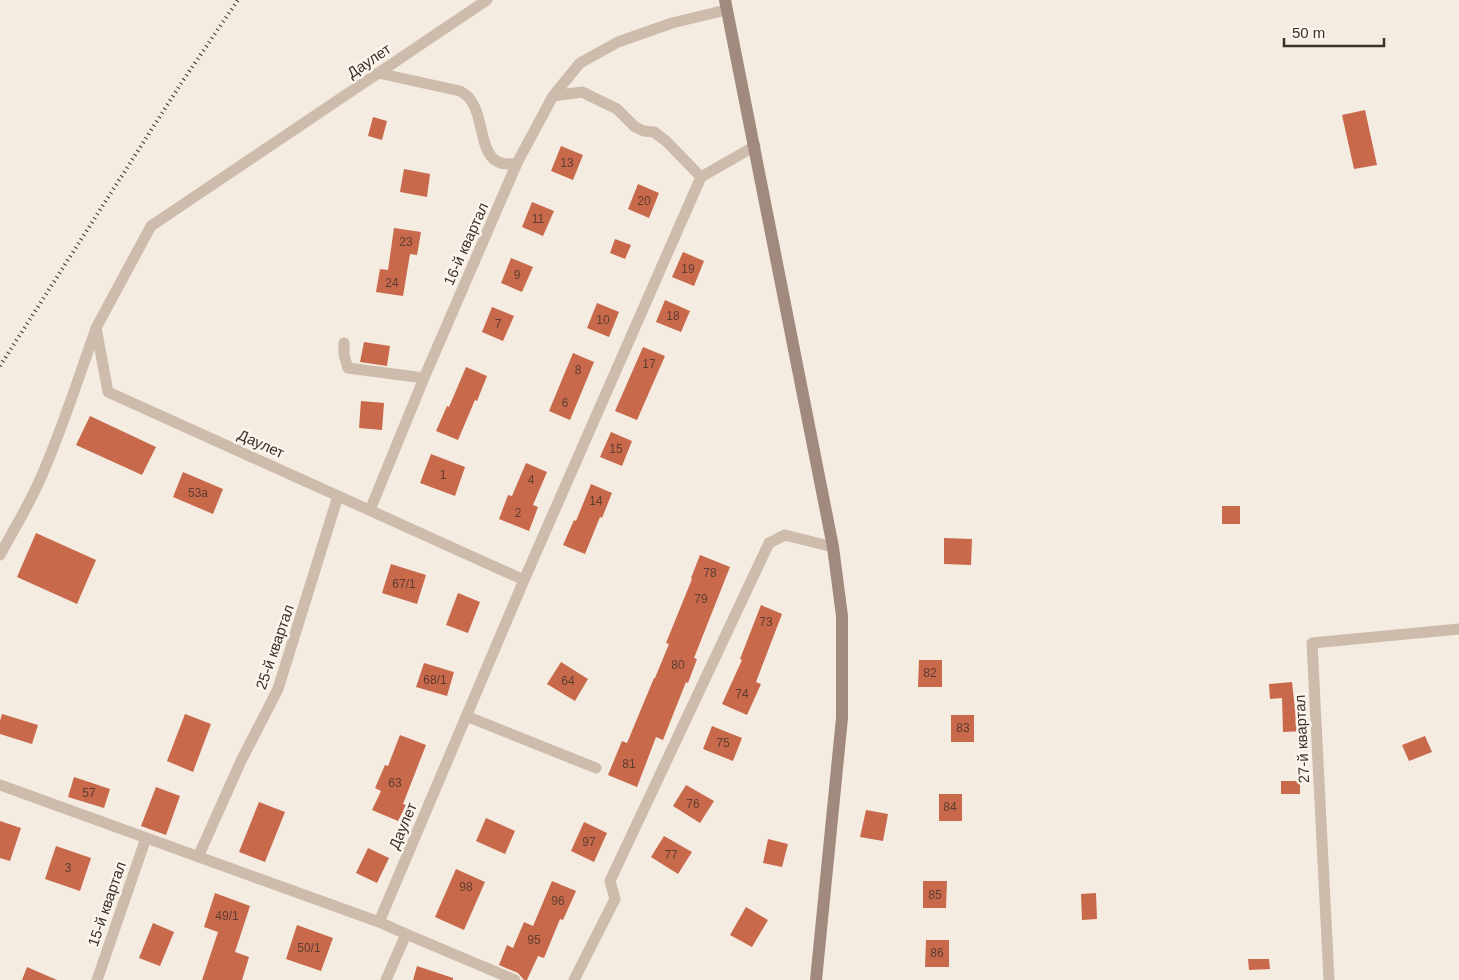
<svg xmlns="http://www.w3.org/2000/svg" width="1459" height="980" viewBox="0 0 1459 980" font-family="Arial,sans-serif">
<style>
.building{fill:#c8694b}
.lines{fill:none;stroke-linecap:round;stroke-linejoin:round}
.street{stroke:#cdbbac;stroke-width:11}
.secondary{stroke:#a18a7d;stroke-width:12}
.rail{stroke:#3b302b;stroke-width:4;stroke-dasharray:1 4;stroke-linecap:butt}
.labels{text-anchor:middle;stroke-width:5;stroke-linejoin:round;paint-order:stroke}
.number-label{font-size:12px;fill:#5e3e33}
.street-label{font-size:15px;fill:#3b302b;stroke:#fbf5ee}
</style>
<rect width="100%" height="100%" fill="#f4ebe1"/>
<path class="building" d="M1365,110L1377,165L1354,169L1342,115Z
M373,117L387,121L382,140L368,136Z
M561,146L583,155L573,180L551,171Z
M404,169L430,174L427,197L400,192Z
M638,184L659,193L649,218L628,209Z
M532,202L554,211L543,236L522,227Z
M394,228L421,232L417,255L410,254L403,296L376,292L380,269L388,270Z
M615,239L631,245L625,259L610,253Z
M683,252L704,261L694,286L672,277Z
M511,258L533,267L522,292L501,283Z
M665,300L690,311L681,332L656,322Z
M597,303L619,312L609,337L587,328Z
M492,307L514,316L503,341L482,332Z
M364,342L390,346L387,366L360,362Z
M643,347L665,356L637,420L615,411Z
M573,353L594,362L570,420L549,411Z
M466,367L487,376L477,401L475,400L458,440L436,431L447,406L449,407Z
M361,401L384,403L382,430L359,428Z
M90,416L156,447L142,475L76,445Z
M611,432L632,441L622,466L600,457Z
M431,454L465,467L455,496L420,483Z
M526,463L547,472L533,505L538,507L529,531L499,519L508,495L512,496Z
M183,472L223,489L213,514L173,497Z
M591,484L612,493L602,518L600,517L585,554L563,545L574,520L576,521Z
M1222,506H1240V524H1222Z
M36,533L96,560L77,604L17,577Z
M944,538L972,539L971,565L944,564Z
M700,555L730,567L694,658L697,659L688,683L686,682L663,740L656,737L637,787L608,775L622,741L627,743L654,678H655L669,644L666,643L692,579L691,578Z
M391,564L426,575L417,604L382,593Z
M458,593L480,602L468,633L446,625Z
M761,605L782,614L756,682L761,684L747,715L722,704L742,660L740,659Z
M919,660H942V687H918Z
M561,662L588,679L575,701L547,684Z
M424,663L454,672L447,696L416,687Z
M1292,682L1295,709H1303L1304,731L1283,732L1282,698L1270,699L1269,684Z
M2,714L38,725L32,744L0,734V721Z
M185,714L211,724L193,772L167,761Z
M951,715H974V742H951Z
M712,726L742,738L733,761L703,749Z
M400,735L426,745L403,804L406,805L398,821L372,810L381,791L375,788L385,765L388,766Z
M1425,736L1432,752L1409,761L1402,745Z
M74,777L110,789L104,808L68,797Z
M1281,781H1300V794H1281Z
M686,785L714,801L700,823L673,806Z
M156,787L180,796L166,835L141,826Z
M939,794H962V821H939Z
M259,802L285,812L265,862L239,852Z
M866,810L888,814L883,841L860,837Z
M486,818L515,831L505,854L476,841Z
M0,821L21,828L10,861L0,858Z
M584,822L607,833L594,862L571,851Z
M664,836L692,852L678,874L651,857Z
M768,839L788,844L782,867L763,863Z
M56,846L91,858L80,891L45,879Z
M368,848L389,858L377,883L356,873Z
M456,869L485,882L464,930L435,917Z
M552,881L576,891L563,920L560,919L544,958L538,956L527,980H524L518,973L499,965L507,945L513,948L524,922L533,926Z
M923,881H947L946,908H923Z
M215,893L250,906L235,952L249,957L242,980H202L218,932L204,927Z
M1096,893L1097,919L1082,920L1081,894Z
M746,907L768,920L752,947L730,935Z
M153,923L174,932L160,966L139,958Z
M297,925L333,938L321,971L286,959Z
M926,940H949V967H925Z
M1248,959H1269L1270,969L1249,970Z
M417,966L453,978V980H413Z
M27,967L57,980H22Z"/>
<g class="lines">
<path class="street" d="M553,96L582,92L617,109L635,127L644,131L654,132L666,141L701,177
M517,163L553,96L580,63L618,42L672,23L726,10
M344,343V355L348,368L424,378
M370,510L424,378L517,163C475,172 488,120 469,98C467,95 463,93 460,91L378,73
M0,555C13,531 27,508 38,484C61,434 77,381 96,329
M524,580L701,177L755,146
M466,716L596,768
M0,785L379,922
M198,857L241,761L278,689L338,496
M406,934L515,980
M97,980L146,838
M386,980L406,934L379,922L524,580L108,392L96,328L151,226L487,0
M574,980L615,899L610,881L769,543L785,535L833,547
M1329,980L1312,643L1459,629"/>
<path class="secondary" d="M725,0L833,547L842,616V718L816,980"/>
<path class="rail" d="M0,366L182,82L238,0"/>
</g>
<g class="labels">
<g class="number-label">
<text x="567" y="167">13</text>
<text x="644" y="205">20</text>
<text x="538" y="223">11</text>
<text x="406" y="246">23</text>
<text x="688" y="273">19</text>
<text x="517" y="279">9</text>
<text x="392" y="287">24</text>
<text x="673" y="320">18</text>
<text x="603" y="324">10</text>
<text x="498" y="328">7</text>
<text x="649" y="368">17</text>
<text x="578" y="374">8</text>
<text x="565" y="407">6</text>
<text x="616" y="453">15</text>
<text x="443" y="479">1</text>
<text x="531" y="484">4</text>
<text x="198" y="497">53а</text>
<text x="596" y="505">14</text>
<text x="518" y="517">2</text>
<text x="710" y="577">78</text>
<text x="404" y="588">67/1</text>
<text x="701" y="603">79</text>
<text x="766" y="626">73</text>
<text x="678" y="669">80</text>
<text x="930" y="677">82</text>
<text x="435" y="684">68/1</text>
<text x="568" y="685">64</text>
<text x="742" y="698">74</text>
<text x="963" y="732">83</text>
<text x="723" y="747">75</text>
<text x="629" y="768">81</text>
<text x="395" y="787">63</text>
<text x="89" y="797">57</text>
<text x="693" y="808">76</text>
<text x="950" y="811">84</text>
<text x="589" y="846">97</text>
<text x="671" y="859">77</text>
<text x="68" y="872">3</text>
<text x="466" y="891">98</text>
<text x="935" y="899">85</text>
<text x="558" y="905">96</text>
<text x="227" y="920">49/1</text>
<text x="534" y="944">95</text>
<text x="309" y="952">50/1</text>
<text x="937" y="957">86</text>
</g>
<g class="street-label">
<text transform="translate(369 61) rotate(-34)" y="5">Даулет</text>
<text transform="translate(466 244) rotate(-66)" y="5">16-й квартал</text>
<text transform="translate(261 444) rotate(24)" y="5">Даулет</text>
<text transform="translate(275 647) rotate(-71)" y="5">25-й квартал</text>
<text transform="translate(1302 739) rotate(-93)" y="5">27-й квартал</text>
<text transform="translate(403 826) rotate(-67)" y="5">Даулет</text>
<text transform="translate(107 904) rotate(-71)" y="5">15-й квартал</text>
</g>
</g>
<path d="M1284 38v8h100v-8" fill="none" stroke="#3b302b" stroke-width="2.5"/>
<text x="1292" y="38" font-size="15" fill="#3b302b" stroke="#fbf5ee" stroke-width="4" paint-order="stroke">50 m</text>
</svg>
